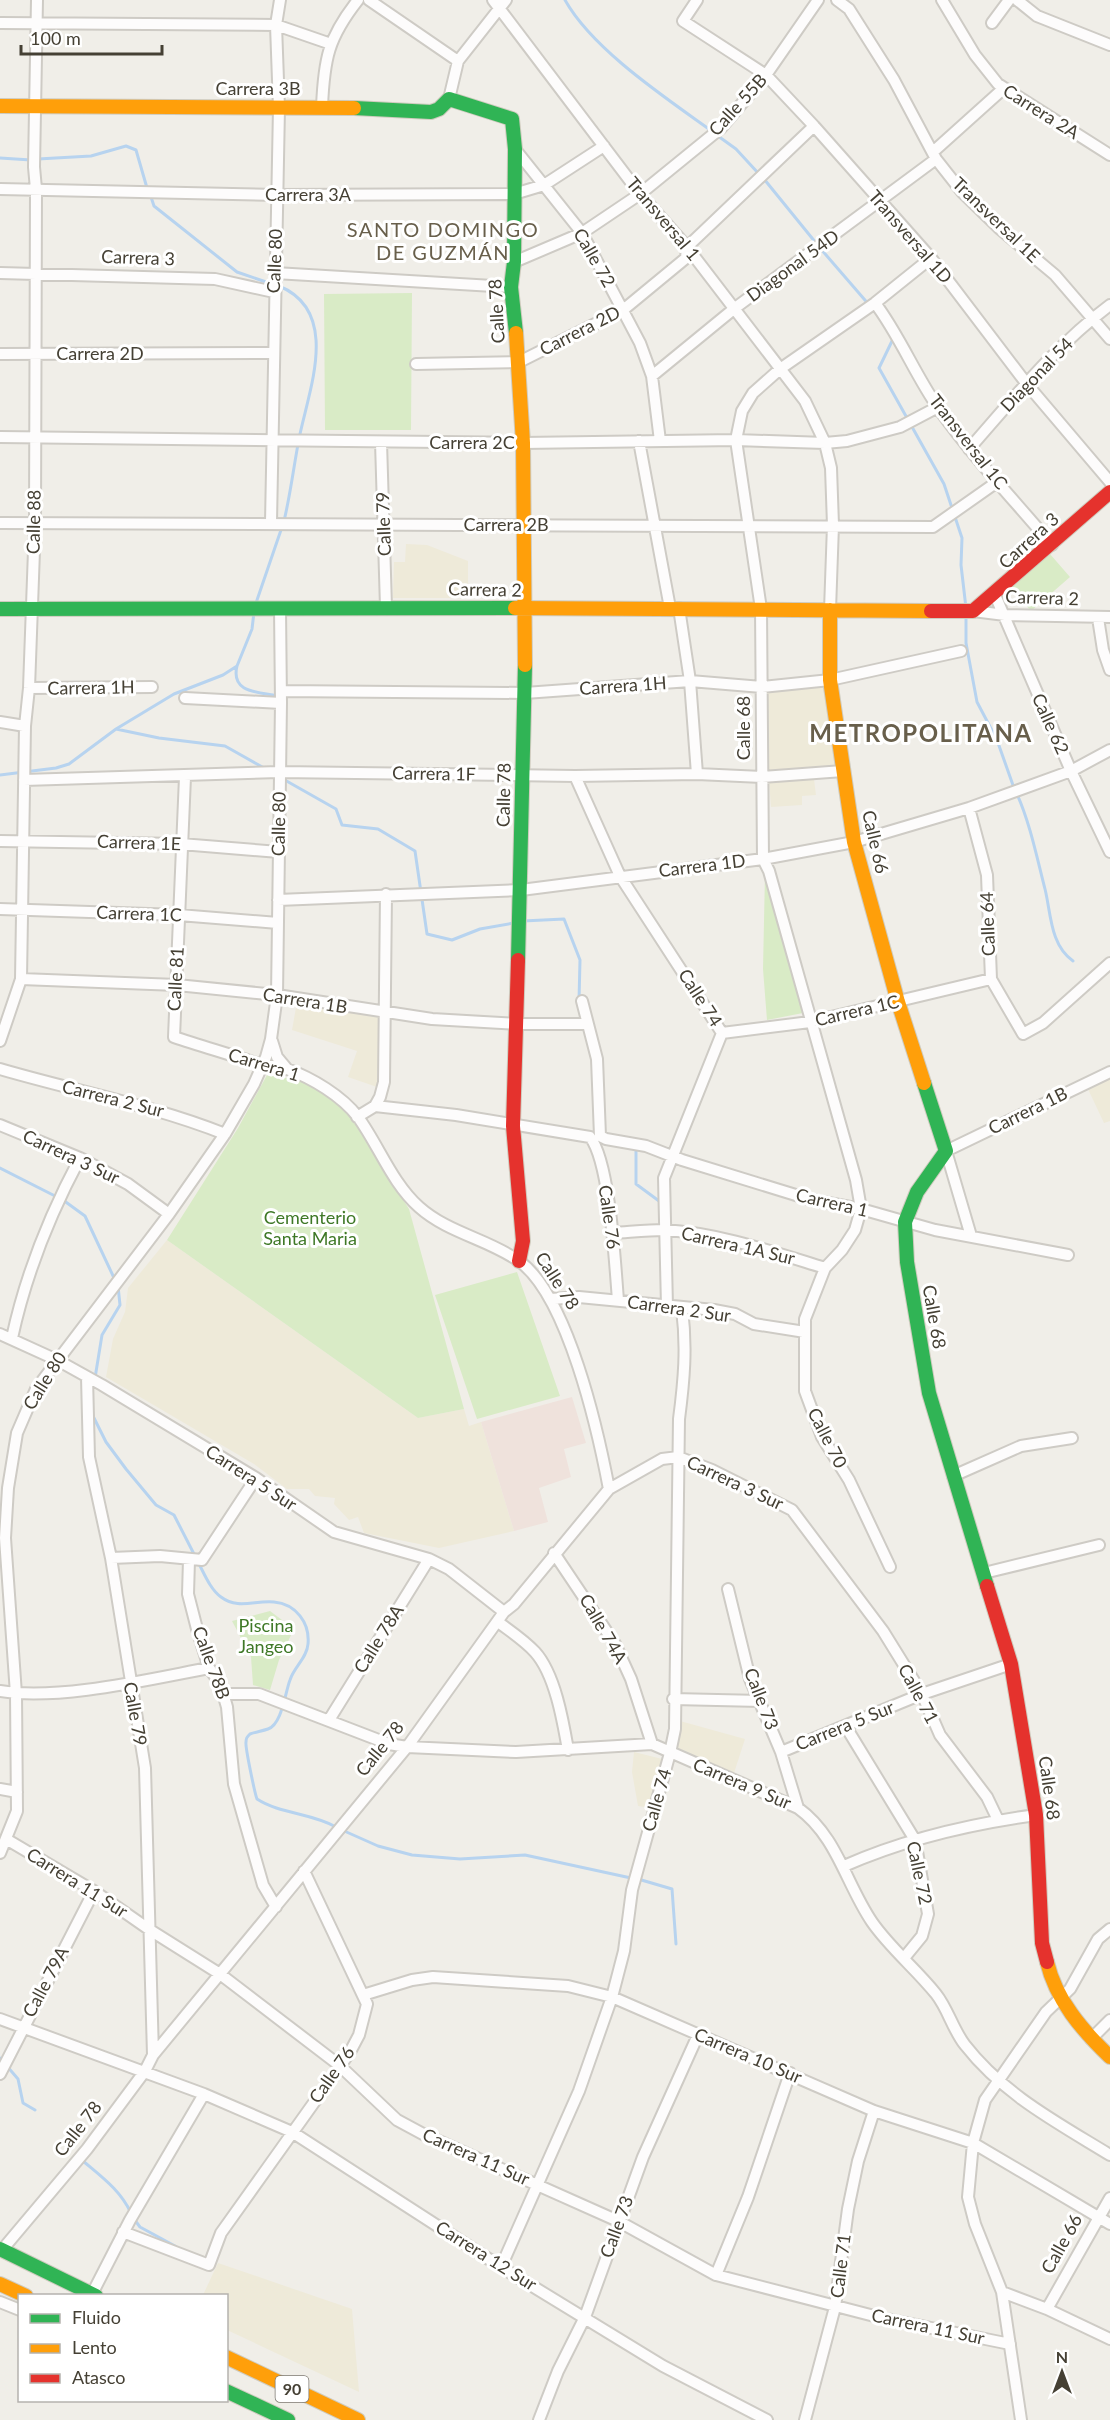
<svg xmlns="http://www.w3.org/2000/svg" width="1110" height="2420" viewBox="0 0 1110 2420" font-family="Lato,sans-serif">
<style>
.education{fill:#eeead9}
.medical{fill:#efe2dc}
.green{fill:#d9ebc6}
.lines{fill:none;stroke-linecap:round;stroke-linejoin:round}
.stream{stroke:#b7d3ef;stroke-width:3}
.street-casing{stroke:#cecbc5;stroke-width:14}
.fast-casing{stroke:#cfcbbe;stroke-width:16}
.slow-casing{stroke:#cfcbbe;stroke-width:16}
.jam-casing{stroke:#cfcbbe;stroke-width:16}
.street{stroke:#fdfcfc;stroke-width:10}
.fast{stroke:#30b455;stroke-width:14}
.slow{stroke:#ff9f0a;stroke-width:14}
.jam{stroke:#e5322d;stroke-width:14}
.labels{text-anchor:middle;stroke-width:6;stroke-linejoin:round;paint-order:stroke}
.shield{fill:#fff;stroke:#7d7971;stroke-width:1.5}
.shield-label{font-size:16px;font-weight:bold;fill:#454034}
.street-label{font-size:18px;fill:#454034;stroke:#fff}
.park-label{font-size:18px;fill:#3e7826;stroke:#fff}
.neighbourhood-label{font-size:20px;letter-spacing:1.5px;fill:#685f4b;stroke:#fff}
.district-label{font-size:24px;font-weight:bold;letter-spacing:1.5px;fill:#685f4b;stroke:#fff}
</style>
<rect width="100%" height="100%" fill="#f0eee8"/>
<path class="education" d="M406,544L427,545L468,561V598H393L394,562H405Z
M824,686L838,765L768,772L767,692Z
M814,779L816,795L802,796V805L771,807L769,782Z
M297,1002L380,1015L377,1087L348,1077L357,1051L292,1030Z
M1110,1076V1121L1104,1123L1087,1087Z
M167,1240L418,1418L464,1409L469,1426L481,1422L514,1531L439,1548L364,1533L358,1517L349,1520L334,1504L335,1498L315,1496L309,1489H287L254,1464L106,1377L113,1339L125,1312L128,1288Z
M680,1721L745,1739L734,1773L676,1747Z
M634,1752L662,1759L651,1808L638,1806L632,1772Z
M218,2263L352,2309L359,2392L227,2330L226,2296L203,2295Z"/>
<path class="medical" d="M572,1397L586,1443L564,1449L571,1477L539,1488L548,1522L514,1531L481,1422Z"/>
<path class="green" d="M412,293L411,430H325L324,294Z
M1050,554L1070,577L1031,611L1011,588Z
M765,873L803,1013L767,1020L763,969Z
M267,1075L298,1080L326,1094L352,1118L409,1209L464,1409L418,1418L167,1240L238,1128Z
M517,1272L560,1396L477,1419L435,1295Z
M270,1611L294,1629L279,1660L270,1690L253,1685L251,1657L232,1621Z"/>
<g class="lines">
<path class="stream" d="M565,0C593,50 666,98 713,132
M718,136L736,149L759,174
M0,158L31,160
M38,159L91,156L126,146L136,150L147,188
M764,179L816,243
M150,194L154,206L237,272L272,284
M820,248L877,314
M279,286C340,311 310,387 300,434C294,463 291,492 284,521
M893,339L879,368L944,484L962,538L961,565L966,608
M256,603L282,527
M966,615V643L977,702L997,740L1014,788
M237,666C231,691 254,692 273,695
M116,729L159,738L225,746L264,768
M0,775L56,768L69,764L116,729L174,694L223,675L237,666L252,629L254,612
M283,779L336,809L342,825L378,829L415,851L427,934L452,940L480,929L514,923
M1017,794C1030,823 1037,858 1045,889C1051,913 1050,945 1073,961
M523,921L564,919L580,960L579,1001
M598,1142L621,1146
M636,1148V1184L659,1201
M0,1168L57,1197
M63,1200L85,1216L115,1280
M95,1378L102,1335L120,1305L118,1286
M92,1414L106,1442L126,1469L156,1505L174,1515L195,1556
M198,1562C204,1573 210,1589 221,1597C238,1610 255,1600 274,1602C296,1604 310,1623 308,1644C307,1658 294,1667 290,1680C285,1693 282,1724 268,1729C262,1731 256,1732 250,1734C247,1737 246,1738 246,1742C245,1747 255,1794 257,1799C280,1814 312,1813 336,1827
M342,1830L378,1846L412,1855L460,1859L525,1855L631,1878
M638,1879L672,1889L676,1944
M0,2058L18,2079L23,2103L35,2110
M83,2161C103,2178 120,2190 131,2213
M134,2219L140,2227L175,2246"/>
<g class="street-casing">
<path id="street" d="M369,0L458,61
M493,0L640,194L687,247L805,401L825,443L831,468L833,525L830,610
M697,0L683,21L766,75L814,126L931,258L1026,383L1110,482
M837,0L849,9L894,80L936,159L962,192L1000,229L1055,275L1110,339
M942,0L975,55L998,84L1110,155
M1017,0L1037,16L1110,45
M0,23L276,25L331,44
M992,23L1009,0
M449,99L458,61L506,0
M322,107C324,59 328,38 358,0
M515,149L582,233L640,343L652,376L660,441
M934,151L1003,89
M0,189L277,195L514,194L544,185L604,146
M514,262L582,233L640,194L721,128L766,75L818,0
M0,273L215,279L274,292
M275,273L511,287
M875,303C900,336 915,375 939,409C973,457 1014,500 1052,545
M0,354L273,353
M416,364L519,362L623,310L686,258L687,247L814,126
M652,376L735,308L936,159
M0,437L523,443L736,440L825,443L847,441L900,427L938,407
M639,441L670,608
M381,442L386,607
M969,449C1013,399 1056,345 1110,305
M271,522L279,108L276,25L280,0
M0,523L933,527L997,482
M995,595L1071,771L1110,852
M679,608L690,681L697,774
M973,611L1005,615L1110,617
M1098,618L1103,650L1110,670
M29,688L152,687
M281,691L525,693L690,681L762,687L830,680L961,651
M185,698L281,703
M0,722L25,726
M575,776L620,876L722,1033
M185,777L174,1037C201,1046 229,1054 256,1063C266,1066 277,1066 287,1069C312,1078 342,1096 358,1117C379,1146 392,1183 419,1207C448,1233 488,1239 519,1261C568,1296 598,1431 609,1489
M24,780L279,772L575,776L697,774L762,777L843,771
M969,808L987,875L991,979L1023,1034L1043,1023L1110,963
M0,841L181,844L279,852
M278,900L521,890L763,859L854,842L969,808L1071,771L1110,750
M0,909L179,915L278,923
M21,979L177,985L277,995L432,1019L517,1024H587
M582,1001L597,1059L600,1136L606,1139L646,1146L682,1160L812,1200L861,1209L935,1230L1068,1255
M722,1033L810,1022L991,979
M0,1041L21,979L25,726L29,688L35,523L36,189L34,167L37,0
M272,1041L277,1057L287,1069
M0,1069C75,1091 152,1105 225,1134
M375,1106L380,1097L384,1082L386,894
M357,1117L375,1106L456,1115L590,1137C610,1162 615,1265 618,1300
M0,1125L80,1158L128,1184L169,1214
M613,1233C630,1232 647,1230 664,1230C719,1233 773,1252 825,1268
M971,1236L946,1151L1110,1072
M551,1299L579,1297L714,1310L735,1314L754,1324L805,1332
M667,1306L664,1178L722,1033
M0,1334L57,1360L102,1385L256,1478L334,1532L429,1559L449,1569L504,1612
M12,1338C26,1273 49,1216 80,1158
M87,1377L89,1457L111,1558L145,1768L153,2055
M953,1476L1021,1446L1072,1438
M554,1553L615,1644L631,1679L652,1744
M111,1558L160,1556L202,1560L256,1478
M189,1560L188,1594L197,1629L209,1668L220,1683L227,1707L234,1784L263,1885L276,1907
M890,1567L849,1480L822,1437L805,1391V1319L825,1268L842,1250L855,1230L861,1209L856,1180L769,871L763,859L761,609L736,440L742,411L753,393L780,369L875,303L931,258
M984,1573L1099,1545
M728,1589L750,1679L781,1752L798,1808
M498,1622C510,1631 524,1640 535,1652C555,1674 563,1721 568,1750
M0,1691C58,1701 150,1679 209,1668
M224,1694H259L389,1744L407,1747L516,1752L652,1744L798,1808C837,1836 846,1884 872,1922C890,1948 916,1969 936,1994C948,2009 953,2030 965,2045C1004,2095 1058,2123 1110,2155
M673,1699L761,1701
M329,1720L429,1559
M846,1727L915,1840L928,1914L922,1936L904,1958
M781,1752L922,1694L1011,1664
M0,1789L17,1792
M6,1839L94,1891L150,1930L220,1974L339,2065L397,2120L423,2134L618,2221L716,2275L882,2318L1010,2344
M0,1853L17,1811L16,1694L5,1538L8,1488L17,1433L36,1389L169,1214L225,1134L254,1084L266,1057L271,1039L277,995L281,703L280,609
M844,1866C905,1839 970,1824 1036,1815
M363,1995L412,1980L433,1977L568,1986L612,1997L874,2111L973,2143L1110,2224
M0,2019L204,2094L292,2132L501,2267L663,2366L767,2420
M1091,2039L1110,2020
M0,2074L94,1891
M123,2232L209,2265L221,2233L350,2052L359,2035L367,2004L304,1871
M2,2250L87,2149L145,2071L153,2055L407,1747L504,1612L514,1604L609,1489L662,1459L678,1457L712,1470L792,1510L883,1631L922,1694L940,1735L987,1797L998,1820
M501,2267L579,2091L612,1997L624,1951L632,1890L670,1753L675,1729L679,1419C684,1381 687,1347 682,1309
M716,2275L748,2197L790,2073
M1002,2292L1047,2309L1110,2339
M92,2294L130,2220L204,2094
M0,2302L20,2310
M1047,2309L1110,2198
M539,2420L558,2371L585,2317L643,2157L698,2035
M805,2420L835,2307L848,2209L858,2161L874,2111
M1021,2420L1002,2292L975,2224L968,2197L973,2143L985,2100L1046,2012L1070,1989L1098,1939L1110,1929"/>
</g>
<g class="fast-casing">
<path id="fast" d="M354,108L431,112L439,109L449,99L512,119L515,149L514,262L511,287L516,333
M0,609L515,608
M518,960L525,665
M924,1083L946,1151L917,1192L905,1222L907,1262L929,1393L987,1586
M0,2249L96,2296
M226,2391L288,2420"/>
</g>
<g class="slow-casing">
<path id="slow" d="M0,106L354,108
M516,333L523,443L525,665
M515,608L931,611
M830,610V680L854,842L898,1002L924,1083
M1047,1962C1056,2000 1082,2030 1110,2057
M0,2284L26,2296
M226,2357L358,2420"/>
</g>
<g class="jam-casing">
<path id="jam" d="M931,611H973L1110,492
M518,960L513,1126L523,1241L519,1261
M987,1586L1011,1664L1036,1815L1042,1943L1047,1962"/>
</g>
<use href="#street" class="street"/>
<use href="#fast" class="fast"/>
<use href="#slow" class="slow"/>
<use href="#jam" class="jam"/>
</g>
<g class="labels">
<rect class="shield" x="275.5" y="2376" width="33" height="26" rx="4.5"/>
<g class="shield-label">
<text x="292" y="2395">90</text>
</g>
<g class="street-label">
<text x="258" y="95">Carrera 3B</text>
<text transform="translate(738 105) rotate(-48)" y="6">Calle 55B</text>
<text transform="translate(1041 112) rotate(32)" y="6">Carrera 2A</text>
<text x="308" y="201">Carrera 3A</text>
<text transform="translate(663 219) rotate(50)" y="6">Transversal 1</text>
<text transform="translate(996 220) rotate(44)" y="6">Transversal 1E</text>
<text transform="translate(910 237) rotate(49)" y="6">Transversal 1D</text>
<text transform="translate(138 258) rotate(2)" y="6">Carrera 3</text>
<text transform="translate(594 258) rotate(60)" y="6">Calle 72</text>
<text transform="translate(275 261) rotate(-88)" y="6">Calle 80</text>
<text transform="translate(793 266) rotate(-36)" y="6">Diagonal 54D</text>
<text transform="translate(497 311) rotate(-93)" y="6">Calle 78</text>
<text transform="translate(580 331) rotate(-27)" y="6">Carrera 2D</text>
<text x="100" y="360">Carrera 2D</text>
<text transform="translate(1037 375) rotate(-46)" y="6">Diagonal 54</text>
<text transform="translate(968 442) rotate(52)" y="6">Transversal 1C</text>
<text x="472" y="449">Carrera 2C</text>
<text transform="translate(34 522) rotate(-89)" y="6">Calle 88</text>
<text transform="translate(384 524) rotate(-92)" y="6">Calle 79</text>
<text x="506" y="531">Carrera 2B</text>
<text transform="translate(1029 541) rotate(-42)" y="6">Carrera 3</text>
<text transform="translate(485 590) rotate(1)" y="6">Carrera 2</text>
<text transform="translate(1042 598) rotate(2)" y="6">Carrera 2</text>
<text transform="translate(623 686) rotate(-4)" y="6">Carrera 1H</text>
<text transform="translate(91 688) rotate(-1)" y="6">Carrera 1H</text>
<text transform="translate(1050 724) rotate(66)" y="6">Calle 62</text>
<text transform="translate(744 728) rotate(-90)" y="6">Calle 68</text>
<text transform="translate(434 774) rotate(1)" y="6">Carrera 1F</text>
<text transform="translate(504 795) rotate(-89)" y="6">Calle 78</text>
<text transform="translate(279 824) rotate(-89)" y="6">Calle 80</text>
<text transform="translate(875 842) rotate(77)" y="6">Calle 66</text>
<text transform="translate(139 843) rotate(2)" y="6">Carrera 1E</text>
<text transform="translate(702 866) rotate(-7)" y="6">Carrera 1D</text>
<text transform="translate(139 914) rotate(2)" y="6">Carrera 1C</text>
<text transform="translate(988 924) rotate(-92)" y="6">Calle 64</text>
<text transform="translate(176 979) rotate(-87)" y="6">Calle 81</text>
<text transform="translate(700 998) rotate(57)" y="6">Calle 74</text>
<text transform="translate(305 1001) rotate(9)" y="6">Carrera 1B</text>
<text transform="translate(857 1011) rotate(-13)" y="6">Carrera 1C</text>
<text transform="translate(264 1065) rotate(17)" y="6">Carrera 1</text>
<text transform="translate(113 1099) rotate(14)" y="6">Carrera 2 Sur</text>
<text transform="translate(1028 1111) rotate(-26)" y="6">Carrera 1B</text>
<text transform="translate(71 1157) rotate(25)" y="6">Carrera 3 Sur</text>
<text transform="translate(832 1203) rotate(13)" y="6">Carrera 1</text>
<text transform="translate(609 1217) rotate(82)" y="6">Calle 76</text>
<text transform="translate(738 1246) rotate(13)" y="6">Carrera 1A Sur</text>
<text transform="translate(557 1281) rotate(57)" y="6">Calle 78</text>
<text transform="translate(679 1309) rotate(8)" y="6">Carrera 2 Sur</text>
<text transform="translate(934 1317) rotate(80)" y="6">Calle 68</text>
<text transform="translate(45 1381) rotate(-58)" y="6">Calle 80</text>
<text transform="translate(827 1438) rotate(63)" y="6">Calle 70</text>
<text transform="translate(251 1478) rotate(33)" y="6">Carrera 5 Sur</text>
<text transform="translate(735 1483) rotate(25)" y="6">Carrera 3 Sur</text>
<text transform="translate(603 1629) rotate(60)" y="6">Calle 74A</text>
<text transform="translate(379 1639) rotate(-58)" y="6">Calle 78A</text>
<text transform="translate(211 1663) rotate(70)" y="6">Calle 78B</text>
<text transform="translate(918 1694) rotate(62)" y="6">Calle 71</text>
<text transform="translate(761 1699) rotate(69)" y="6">Calle 73</text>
<text transform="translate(135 1714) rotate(80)" y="6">Calle 79</text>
<text transform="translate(845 1726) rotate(-22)" y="6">Carrera 5 Sur</text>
<text transform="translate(380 1749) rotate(-51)" y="6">Calle 78</text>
<text transform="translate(742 1784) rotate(23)" y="6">Carrera 9 Sur</text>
<text transform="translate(1049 1788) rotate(82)" y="6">Calle 68</text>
<text transform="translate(657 1800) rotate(-74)" y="6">Calle 74</text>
<text transform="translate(919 1873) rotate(78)" y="6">Calle 72</text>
<text transform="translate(77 1883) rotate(32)" y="6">Carrera 11 Sur</text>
<text transform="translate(46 1982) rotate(-62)" y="6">Calle 79A</text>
<text transform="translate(748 2056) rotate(23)" y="6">Carrera 10 Sur</text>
<text transform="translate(332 2075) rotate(-55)" y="6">Calle 76</text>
<text transform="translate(78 2129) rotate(-52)" y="6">Calle 78</text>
<text transform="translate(476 2157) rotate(24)" y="6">Carrera 11 Sur</text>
<text transform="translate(617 2227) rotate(-70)" y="6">Calle 73</text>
<text transform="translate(1062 2244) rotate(-61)" y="6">Calle 66</text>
<text transform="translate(486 2256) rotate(32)" y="6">Carrera 12 Sur</text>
<text transform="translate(841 2266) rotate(-83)" y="6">Calle 71</text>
<text transform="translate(928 2327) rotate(12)" y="6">Carrera 11 Sur</text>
</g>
<g class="park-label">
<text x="310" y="1224">Cementerio<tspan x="310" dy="21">Santa Maria</tspan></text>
<text x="266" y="1632">Piscina<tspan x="266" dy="21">Jangeo</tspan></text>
</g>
<g class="neighbourhood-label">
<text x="443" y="237">SANTO DOMINGO<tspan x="443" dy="23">DE GUZMÁN</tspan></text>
</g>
<g class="district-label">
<text x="921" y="742">METROPOLITANA</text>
</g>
</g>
<rect x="18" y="2294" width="210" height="108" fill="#ffffff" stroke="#b5b3ae" stroke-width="1.5"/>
<rect x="30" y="2314" width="30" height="9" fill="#30b455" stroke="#b5b3ae" stroke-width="1.5"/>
<text x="72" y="2324" font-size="18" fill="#454034">Fluido</text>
<rect x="30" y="2344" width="30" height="9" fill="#ff9f0a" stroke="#b5b3ae" stroke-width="1.5"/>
<text x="72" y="2354" font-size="18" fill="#454034">Lento</text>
<rect x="30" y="2374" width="30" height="9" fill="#e5322d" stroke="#b5b3ae" stroke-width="1.5"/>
<text x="72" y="2384" font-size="18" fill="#454034">Atasco</text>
<g transform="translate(1062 2372)" stroke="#ffffff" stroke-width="4.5" paint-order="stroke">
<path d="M0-4.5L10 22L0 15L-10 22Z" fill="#454034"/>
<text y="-9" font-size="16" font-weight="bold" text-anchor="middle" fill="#454034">N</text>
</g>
<path d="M21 45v9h141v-9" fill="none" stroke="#454034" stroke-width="3"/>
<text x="30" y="45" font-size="18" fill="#454034" stroke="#ffffff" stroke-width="4.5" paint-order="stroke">100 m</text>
</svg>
